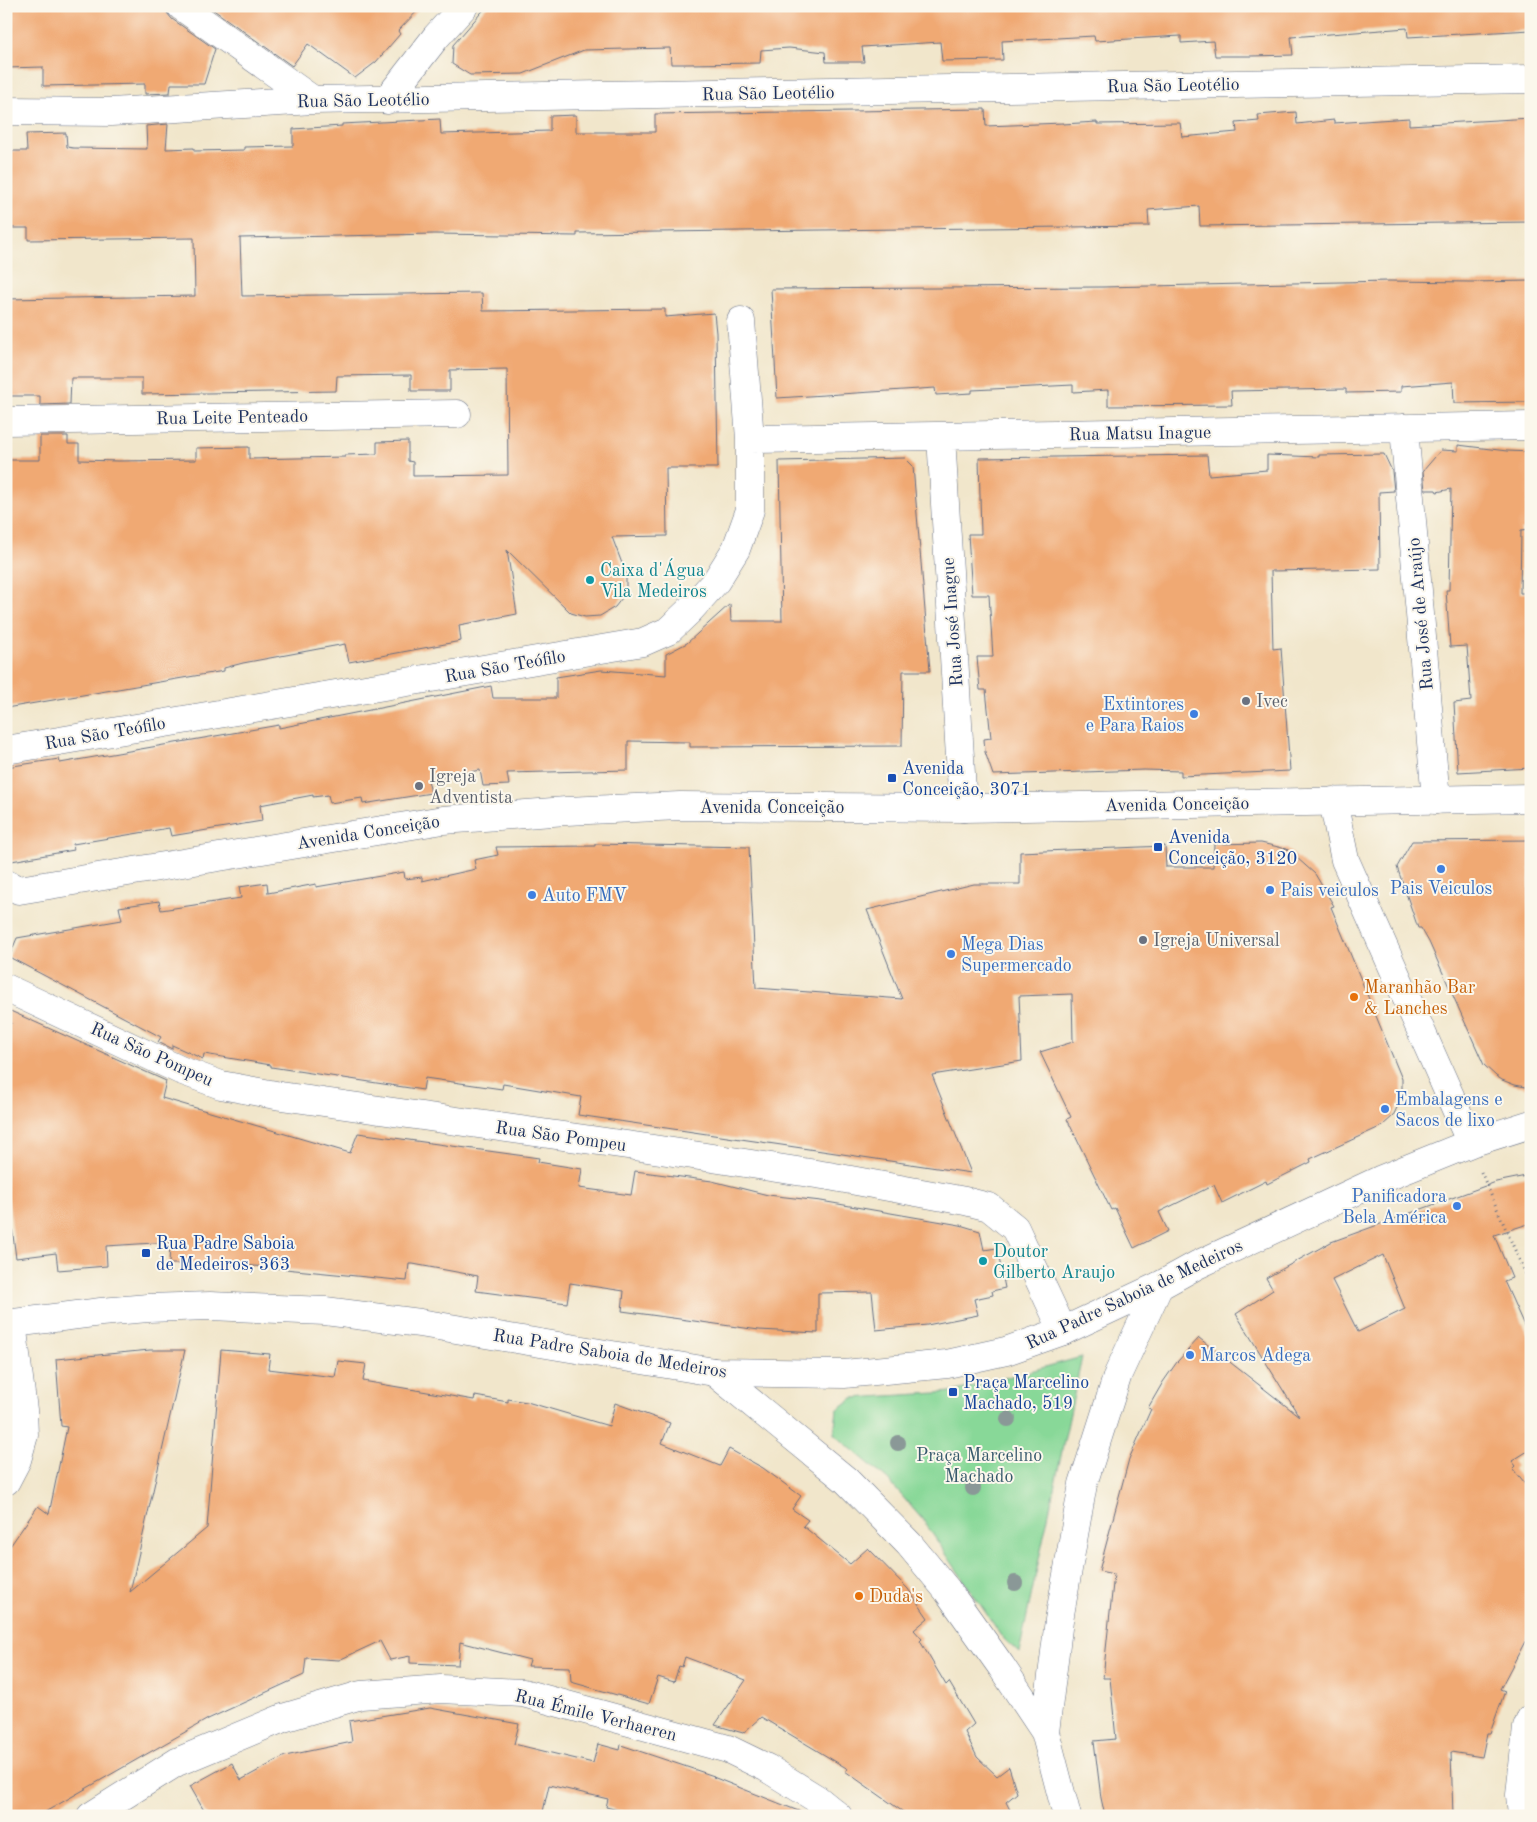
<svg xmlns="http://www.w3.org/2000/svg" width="1537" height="1822" viewBox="0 0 1537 1822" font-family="'Old Standard TT',serif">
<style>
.green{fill:#88d898;stroke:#52847b}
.building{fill:#f0a973;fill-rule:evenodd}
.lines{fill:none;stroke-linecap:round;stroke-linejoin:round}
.street-casing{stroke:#666f84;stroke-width:29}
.secondary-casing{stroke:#666f84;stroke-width:29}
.path{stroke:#666f84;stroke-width:3;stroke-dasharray:1 4;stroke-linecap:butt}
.street{stroke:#fff;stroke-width:28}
.secondary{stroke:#fff;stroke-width:28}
.tree{fill:#8a9897}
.culture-dot{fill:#0f9aa8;stroke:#fbf7ec;stroke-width:2}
.worship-dot{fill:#6b7280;stroke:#fbf7ec;stroke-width:2}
.shop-dot{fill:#3f7fe0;stroke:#fbf7ec;stroke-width:2}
.transit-dot{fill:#1a4fb4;stroke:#fbf7ec;stroke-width:2}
.food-dot{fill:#e8710a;stroke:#fbf7ec;stroke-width:2}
.labels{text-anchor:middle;stroke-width:4;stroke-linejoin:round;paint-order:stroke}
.street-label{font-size:18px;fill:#1b2f5e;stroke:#fbf7ec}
.culture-label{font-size:18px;fill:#0d838f;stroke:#fbf7ec;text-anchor:start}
.worship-label{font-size:18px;fill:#5b616d;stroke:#fbf7ec;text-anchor:start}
.shop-label{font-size:18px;fill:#366cbe;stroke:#fbf7ec;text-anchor:start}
.transit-label{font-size:18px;fill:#164399;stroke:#fbf7ec;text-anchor:start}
.food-label{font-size:18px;fill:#c56008;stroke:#fbf7ec;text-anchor:start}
.park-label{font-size:18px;fill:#36596c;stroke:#fbf7ec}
</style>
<rect width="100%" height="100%" fill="#fbf7ec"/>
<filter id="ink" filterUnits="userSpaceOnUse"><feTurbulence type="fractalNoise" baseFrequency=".02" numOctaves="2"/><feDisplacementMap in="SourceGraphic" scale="10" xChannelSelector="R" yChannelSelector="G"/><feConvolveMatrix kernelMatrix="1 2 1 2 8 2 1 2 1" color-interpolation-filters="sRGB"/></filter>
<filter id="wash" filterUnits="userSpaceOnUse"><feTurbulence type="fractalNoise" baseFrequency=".0096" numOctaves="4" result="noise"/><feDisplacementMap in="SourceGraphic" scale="20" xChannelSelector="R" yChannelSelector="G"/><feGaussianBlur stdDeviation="1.12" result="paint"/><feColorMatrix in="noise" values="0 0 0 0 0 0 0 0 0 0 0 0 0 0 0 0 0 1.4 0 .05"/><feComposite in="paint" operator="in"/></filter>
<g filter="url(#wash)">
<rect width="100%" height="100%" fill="#f1e6cb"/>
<path class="green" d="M1082,1357L1019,1653L1003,1638L923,1520L888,1480L834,1434L837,1410L853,1398L953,1392Z"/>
<g id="blocks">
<path class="building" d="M6,6H163L166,8L167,13L172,19L215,49L204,84H171L170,93L145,94V84L43,86V67L6,68Z
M208,6H422L398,31L400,34L376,62L355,78L308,44L292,66Z
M487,6H1531V30L1408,37L1407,28L1291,37L1293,55L1251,56H1215L1213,41L1181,43V36L1095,41L1094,36L1002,41L1003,60L942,61L940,42L862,47L864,62H826L825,52L789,48L761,50L760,63L687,64H671L670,48L584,50L523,74L470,75L452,64L453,45Z
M985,109L986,126L1063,123V124L1097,122V124L1180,123L1182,137L1237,132L1236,123L1259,121L1258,115L1296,112L1297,124L1334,120V123L1409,118V125L1531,118V222L1200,226L1199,206L1148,210L1149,226L577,233V236L434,234L240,238L242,296L482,293L483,311L665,309V317L714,313L716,333L718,468H666L667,536L612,537L626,574V588L622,598L615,607L600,616L585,617L571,613L507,550L517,614L459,625L461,641L349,662L345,644L243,663L224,668V671L6,708V460H40V436H68V444H79V460L118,461L196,460V448L249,447V459L345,457V455L377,454V442L408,441V461L413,462V476L508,475L507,369L450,370V391H411V375L337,376L336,391L142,394V378H71L70,404L40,405V396H6V299L195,296L194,238L28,240V228H7L6,151H27L26,134L66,133L67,147L73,148L147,149L146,126L168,124L166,149L194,148V151L244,150V147L293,146V129L342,126V124L440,119L441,134L550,131V116L576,115V132H655V114Z
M1389,281L1470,282L1531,281V402L1454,403L1453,382L1401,386V392L1346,393V389L1231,391L1232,405L1108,406V390L1073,392V385L972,390V393L936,395L935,388L777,398L771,289L1102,287Z
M1458,445L1507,451L1531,452V529L1521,530L1520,593H1531V768L1458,772L1454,703L1471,701L1467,646L1450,647L1446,590H1449L1451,489L1437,492L1436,490H1425L1423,471L1441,450L1458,451Z
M1384,454L1392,471L1394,491L1379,492L1380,569L1271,571L1273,649L1281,648L1290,771L1181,776V771L1144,770L993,775L985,752L984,739L991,738L986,690H980L977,657H993L989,595H972L968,534H981L979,458L1207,455L1209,475L1267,470V455L1319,457V455Z
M905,458L913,466L930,671H903L902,746L690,747V742L628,741V770L507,773L509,785L483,786L480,770L428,780L431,793L363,804L362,798L330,803L328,795L313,797V795L260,805L262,821L171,836L169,828L73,844L74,850L6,862V767L59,759L60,763L279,725V728L491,686L493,698H556V677L601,670L666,675V654L687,643L730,604L731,621H782L779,461Z
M1531,840L1529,880L1531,1088L1515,1085L1502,1080L1496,1076L1484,1065L1429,942L1421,928H1418L1397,867L1412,841Z
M1261,843L1287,849L1315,874L1334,906L1331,907L1402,1079V1097L1393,1116L1382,1126L1310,1159L1311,1162L1267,1184L1266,1181L1222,1203L1214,1185L1159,1212L1168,1231L1134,1248L1115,1208L1111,1210L1067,1119L1071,1117L1040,1052L1073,1042L1072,994L1019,996L1022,1061L932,1075L971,1173L578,1115L581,1097L503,1084L502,1089L425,1078L423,1090L271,1067V1065L204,1054L203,1059L172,1045V1049L158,1042L161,1037L9,957L17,938L122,920L119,907L159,901L161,910L241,898L239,887L267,883L268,893L316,884V887L404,872L405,879L422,877V881L476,869L474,860L498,855L496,847L595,846V844L749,847L756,988L902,999L867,910L974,884H1020V852L1165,846L1166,867H1213L1214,844Z
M6,1009L166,1081L162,1098L350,1153L358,1133L539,1158L538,1162L582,1169L579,1188L631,1195L635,1171L712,1181L768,1195L821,1201L960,1225L980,1231L984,1250L997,1248L1005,1288L992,1291L993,1295L974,1299L978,1315L927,1325L876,1330L872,1292L818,1293V1333L759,1330L622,1311L624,1291L570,1283L567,1303L476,1291L478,1276L413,1264H409L407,1281L234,1264L204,1262V1264H169L170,1242L106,1246L107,1266L58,1270L56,1253L16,1258L6,1182Z
M1531,1175V1223L1494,1235L1512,1278L1504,1281L1531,1341V1449L1512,1461L1516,1466L1513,1469L1531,1492V1630L1500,1689L1505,1691L1490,1733H1487L1482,1757L1451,1752L1453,1816H1105L1101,1798L1094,1741L1116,1739L1110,1678H1103L1114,1574L1099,1571L1129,1459L1151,1409L1148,1408L1163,1382L1177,1362L1199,1338L1299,1416L1236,1314L1273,1290L1266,1278L1331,1242L1496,1182ZM1383,1255L1405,1309L1358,1332L1332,1280Z
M150,1350H185L130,1592L207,1528L221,1350L270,1354L268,1369L335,1377L338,1361L366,1364L363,1381L474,1400L475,1396L508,1402V1399L527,1402L609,1426L615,1403L670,1423L662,1443L720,1466L729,1449L763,1468L801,1496L792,1509L808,1520L803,1526L850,1564L868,1548L908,1589L928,1618L914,1630L922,1639L920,1641L946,1685L949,1682L974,1724L965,1732L977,1757L997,1776L1009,1767L1017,1793L1006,1802L1013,1816H909L845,1771L848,1769L761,1717L743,1733L715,1725L746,1680L685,1657L682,1667L679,1666L674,1682L658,1677L649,1704L571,1682L570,1667L528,1666L530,1660L460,1642L458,1665L410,1663V1656L390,1660L380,1641L339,1660L306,1658L304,1675L208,1719L38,1816H6V1552L38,1506L49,1514L67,1427L61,1426L56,1359Z
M430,1708L519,1724L514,1744L593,1763L598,1744L620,1750L621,1745L714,1776L713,1777L806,1814V1816H642L606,1807L608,1799L549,1785L542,1816H207L190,1786L232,1763L241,1780L285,1756L352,1742L349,1721Z"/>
</g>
</g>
<g filter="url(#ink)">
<use href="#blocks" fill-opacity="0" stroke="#666f84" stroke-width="1"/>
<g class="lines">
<g class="street-casing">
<path id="street" d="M181,6L313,100
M387,100L436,37L464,6
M6,111L111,112L313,100L1531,79
M6,421L457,414
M1404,428L1436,800
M941,436L963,808
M750,439L1531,426
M6,750L643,642L668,631L688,612L716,581L736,549L750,510V439L741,321
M6,988L180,1070L221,1085L281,1096L634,1146L829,1176L965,1201L989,1207L1015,1228L1063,1331
M714,1372L846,1480L909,1544L947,1590L1001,1666L1045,1732L1067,1816
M6,1481L17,1460L24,1435L23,1410L12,1323
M1045,1732L1059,1620L1083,1484L1118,1374L1159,1286
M91,1816L177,1762L283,1718L361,1695L441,1689L523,1693L728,1749L767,1768L817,1799L838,1816
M1522,1816L1520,1795L1527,1728L1531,1718"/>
</g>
<g class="secondary-casing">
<path id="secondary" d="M1333,801L1345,860L1471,1143
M6,884L19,890L443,820L566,811L680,806L963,808L1531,798
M6,1324L101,1312L148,1308L210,1306L325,1311L420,1323L714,1372L844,1374L947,1364L1006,1351L1063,1331L1159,1286L1197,1265L1382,1179L1471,1143L1531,1124"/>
</g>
<path class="path" d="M6,1032L11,1023
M1481,1172L1531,1287
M6,1267L8,1281"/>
<use href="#street" class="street"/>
<use href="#secondary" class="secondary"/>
</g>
<g class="tree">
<circle cx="1008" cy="1419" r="8"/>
<circle cx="898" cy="1443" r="8"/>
<circle cx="973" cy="1488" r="8"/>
<circle cx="1015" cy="1583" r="8"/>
</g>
</g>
<g class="culture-dot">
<circle cx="590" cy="580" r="5"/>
<circle cx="983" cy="1261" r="5"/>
</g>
<g class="worship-dot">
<circle cx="1246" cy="701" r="5"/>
<circle cx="419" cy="786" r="5"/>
<circle cx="1143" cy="940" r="5"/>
</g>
<g class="shop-dot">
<circle cx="1194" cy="714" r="5"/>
<circle cx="1441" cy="869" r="5"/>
<circle cx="1270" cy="890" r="5"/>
<circle cx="532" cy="895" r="5"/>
<circle cx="951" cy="954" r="5"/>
<circle cx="1385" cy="1109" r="5"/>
<circle cx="1457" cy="1206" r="5"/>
<circle cx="1190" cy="1355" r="5"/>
</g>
<g class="transit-dot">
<rect x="887" y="773" width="10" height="10" rx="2.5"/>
<rect x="1153" y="842" width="10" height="10" rx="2.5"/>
<rect x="141" y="1248" width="10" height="10" rx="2.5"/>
<rect x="948" y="1387" width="10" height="10" rx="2.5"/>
</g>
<g class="food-dot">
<circle cx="1354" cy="997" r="5"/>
<circle cx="859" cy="1596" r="5"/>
</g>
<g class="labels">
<g class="street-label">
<text transform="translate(1173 85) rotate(-1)" y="6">Rua São Leotélio</text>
<text transform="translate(768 93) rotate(-1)" y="6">Rua São Leotélio</text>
<text transform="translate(363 100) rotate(-1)" y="6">Rua São Leotélio</text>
<text transform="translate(232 417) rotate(-1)" y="6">Rua Leite Penteado</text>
<text transform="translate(1140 433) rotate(-1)" y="6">Rua Matsu Inague</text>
<text transform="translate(1420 614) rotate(-95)" y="6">Rua José de Araújo</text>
<text transform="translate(952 622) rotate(-94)" y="6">Rua José Inague</text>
<text transform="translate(505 666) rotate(-10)" y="6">Rua São Teófilo</text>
<text transform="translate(105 733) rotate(-10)" y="6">Rua São Teófilo</text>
<text transform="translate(1177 804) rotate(-1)" y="6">Avenida Conceição</text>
<text x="772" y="813">Avenida Conceição</text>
<text transform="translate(368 832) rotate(-9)" y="6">Avenida Conceição</text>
<text transform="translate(152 1054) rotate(24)" y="6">Rua São Pompeu</text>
<text transform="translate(561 1136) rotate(8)" y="6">Rua São Pompeu</text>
<text transform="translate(1134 1294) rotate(-25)" y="6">Rua Padre Saboia de Medeiros</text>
<text transform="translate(610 1353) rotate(9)" y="6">Rua Padre Saboia de Medeiros</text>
<text transform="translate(596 1715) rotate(14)" y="6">Rua Émile Verhaeren</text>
</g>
<g class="culture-label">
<text x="600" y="576">Caixa d'Água<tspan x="600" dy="21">Vila Medeiros</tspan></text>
<text x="993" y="1257">Doutor<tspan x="993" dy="21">Gilberto Araujo</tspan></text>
</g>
<g class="worship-label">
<text x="1256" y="707">Ivec</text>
<text x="429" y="782">Igreja<tspan x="429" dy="21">Adventista</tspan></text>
<text x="1153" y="946">Igreja Universal</text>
</g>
<g class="shop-label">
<text x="1184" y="710" text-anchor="end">Extintores<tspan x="1184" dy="21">e Para Raios</tspan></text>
<text x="1441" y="894" text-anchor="middle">Pais Veiculos</text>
<text x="1280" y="896">Pais veiculos</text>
<text x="542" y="901">Auto FMV</text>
<text x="961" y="950">Mega Dias<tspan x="961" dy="21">Supermercado</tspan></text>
<text x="1395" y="1105">Embalagens e<tspan x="1395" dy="21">Sacos de lixo</tspan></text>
<text x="1447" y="1202" text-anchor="end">Panificadora<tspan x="1447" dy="21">Bela América</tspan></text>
<text x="1200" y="1361">Marcos Adega</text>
</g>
<g class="transit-label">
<text x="902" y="774">Avenida<tspan x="902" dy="21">Conceição, 3071</tspan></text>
<text x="1168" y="843">Avenida<tspan x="1168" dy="21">Conceição, 3120</tspan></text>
<text x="156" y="1249">Rua Padre Saboia<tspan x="156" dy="21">de Medeiros, 363</tspan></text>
<text x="963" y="1388">Praça Marcelino<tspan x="963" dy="21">Machado, 519</tspan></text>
</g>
<g class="food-label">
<text x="1364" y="993">Maranhão Bar<tspan x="1364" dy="21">&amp; Lanches</tspan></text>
<text x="869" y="1602">Duda's</text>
</g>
<g class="park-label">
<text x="979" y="1461">Praça Marcelino<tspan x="979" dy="21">Machado</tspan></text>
</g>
</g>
<rect width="1537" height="1822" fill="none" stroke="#fbf7ec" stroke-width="25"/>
</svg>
